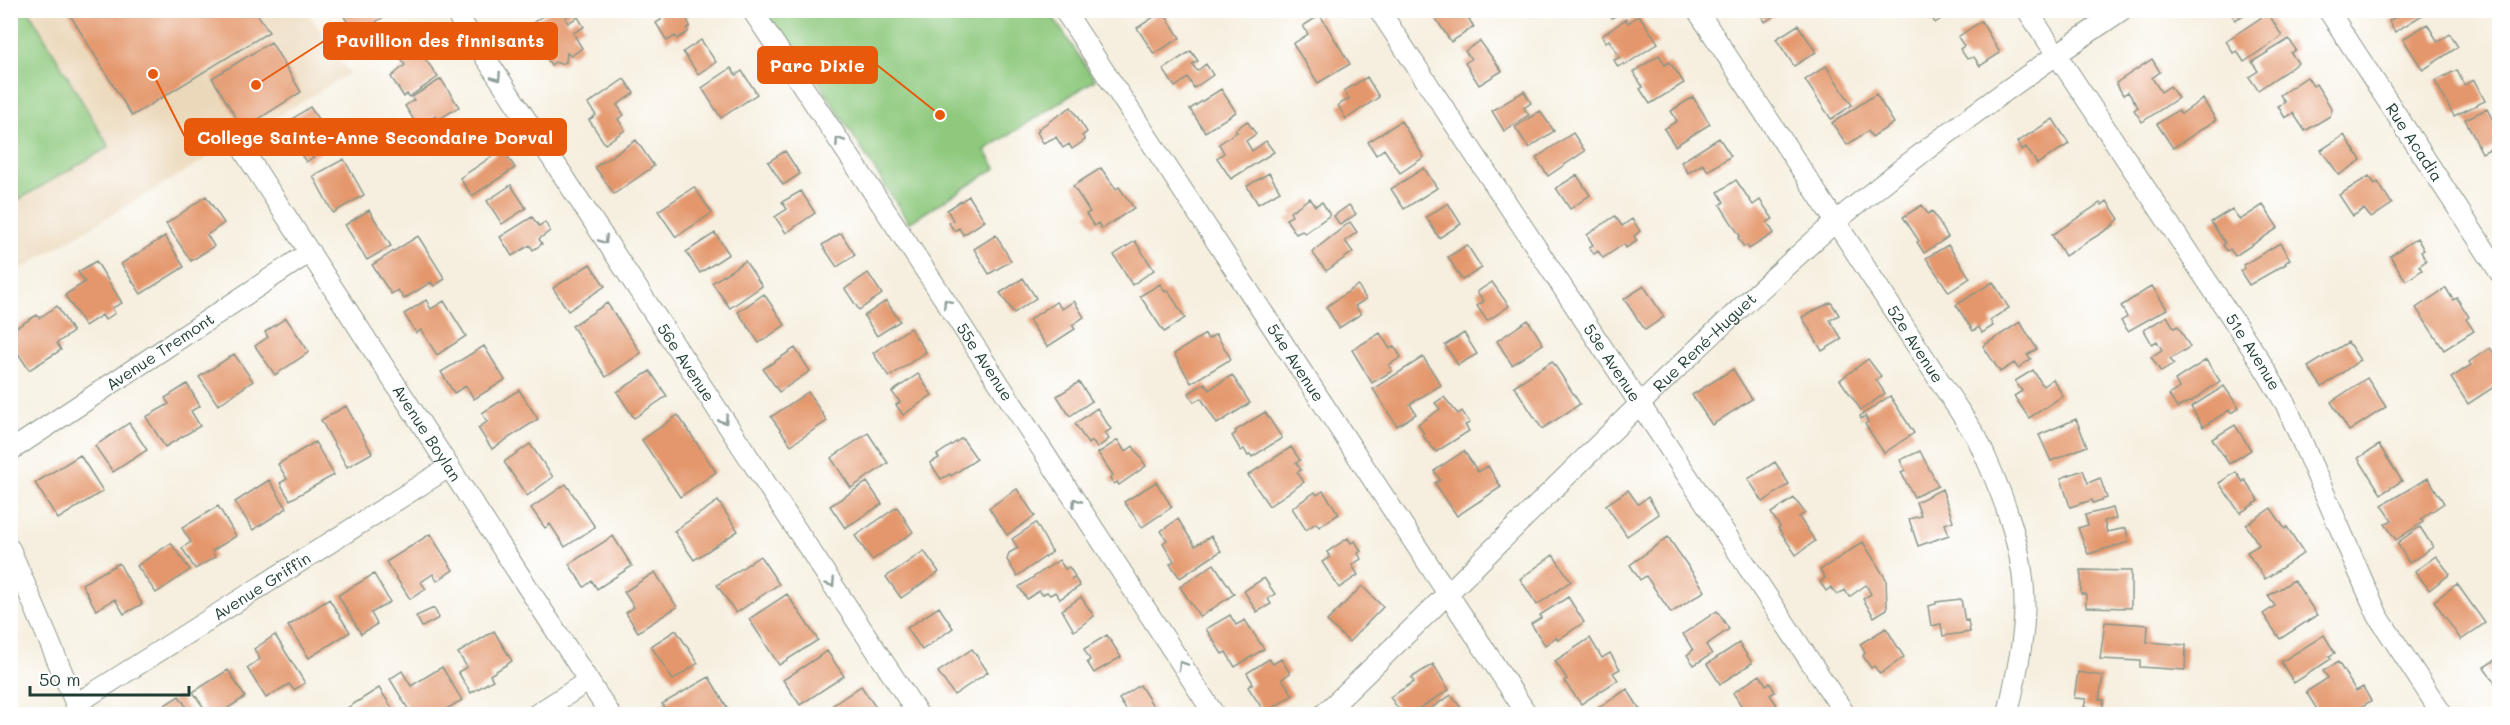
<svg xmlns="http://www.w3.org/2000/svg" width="2510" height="725" viewBox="0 0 2510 725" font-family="Mali,sans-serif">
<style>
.built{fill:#ebd8ba}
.green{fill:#8ec97e;stroke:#568359;stroke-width:1.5}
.building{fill:#e4976c}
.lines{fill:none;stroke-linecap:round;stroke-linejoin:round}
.street-casing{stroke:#8a968a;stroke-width:22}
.street{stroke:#fff;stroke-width:20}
.oneway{stroke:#8f9e9a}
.labels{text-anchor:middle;stroke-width:6;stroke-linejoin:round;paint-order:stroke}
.street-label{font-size:16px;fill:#1f3d34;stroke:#fff}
.leader{fill:none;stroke:#e8590c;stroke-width:2}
.callout-dot{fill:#e8590c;stroke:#fff;stroke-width:2}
.callout{fill:#e8590c;stroke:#e8590c;stroke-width:2}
.callout-label{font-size:18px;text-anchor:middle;font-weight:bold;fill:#fff}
</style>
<rect width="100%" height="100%" fill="#fff"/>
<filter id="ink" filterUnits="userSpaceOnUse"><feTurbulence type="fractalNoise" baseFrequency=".0167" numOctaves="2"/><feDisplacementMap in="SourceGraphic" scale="12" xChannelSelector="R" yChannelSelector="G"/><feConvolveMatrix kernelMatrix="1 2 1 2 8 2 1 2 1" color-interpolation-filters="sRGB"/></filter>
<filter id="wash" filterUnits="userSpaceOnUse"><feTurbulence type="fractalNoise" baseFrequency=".008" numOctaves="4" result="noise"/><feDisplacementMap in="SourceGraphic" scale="24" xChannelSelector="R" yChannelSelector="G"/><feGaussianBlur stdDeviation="1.35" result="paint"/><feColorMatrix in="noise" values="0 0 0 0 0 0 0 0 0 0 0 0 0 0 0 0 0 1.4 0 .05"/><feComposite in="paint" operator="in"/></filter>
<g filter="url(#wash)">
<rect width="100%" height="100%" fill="#f6efdf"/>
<path class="built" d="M10,11H307L350,73L11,275Z"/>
<path class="green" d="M10,11H29L109,147L11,204Z
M764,11H1049L1095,80L985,150L996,168L909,223L815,76L809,80Z"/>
<g id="blocks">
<path class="building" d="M67,10H255L269,32L132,116Z
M349,10H394L376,22L389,42L365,58L354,41L361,37L359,34L348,41L341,29L349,24L343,15Z
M551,10H571L572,13L565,18L568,23L578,17L584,27L573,33L582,48L571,56L567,53L566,62L561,64L555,62L551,65L527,27Z
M657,10H683L690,26L687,29L688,32L677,39L675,36L667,41L656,23L661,20Z
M1435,10H1463L1474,27L1451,42L1436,19L1439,17Z
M1607,10H1623L1612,18Z
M1758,10H1784L1765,22Z
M1927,10H1954L1935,23Z
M2229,10H2252L2235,20Z
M2390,10H2422L2424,14L2395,32L2389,21L2394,18Z
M1163,11L1180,38L1154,54L1137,28Z
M2268,13L2282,36L2244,62L2237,51L2233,53L2226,41Z
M1320,15L1350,64L1318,83L1293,44L1308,34L1303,26Z
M1639,15L1658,43L1625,65L1624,63L1618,67L1614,60L1620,57L1609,40L1606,42L1602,36L1626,19L1628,23Z
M1981,21L2000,53L1980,66L1974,57L1967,59L1960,49L1964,46L1958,37Z
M2427,24L2438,42L2450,34L2458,47L2423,70L2403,39Z
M1798,25L1816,52L1794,66L1776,39Z
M2289,39L2296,50L2291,53L2298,63L2258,90L2249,77L2258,71L2252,62Z
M701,40L716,62L698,74L683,52Z
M1480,41L1502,71L1479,85L1465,63L1471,59L1465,51Z
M271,42L301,92L243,129L212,78Z
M417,47L438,77L409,97L407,94L404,97L391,77L405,65L400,58Z
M1191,51L1198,61L1192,64L1197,71L1206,64L1213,75L1194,88L1188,78L1175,87L1163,69Z
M1659,55L1665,65L1669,62L1674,68L1684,83L1650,104L1640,89L1643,87L1633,72Z
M2152,59L2160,72L2152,78L2161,92L2170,86L2178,98L2142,122L2134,110L2138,107L2128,92L2123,95L2116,83Z
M1826,66L1852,105L1831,119L1805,80Z
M731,68L736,75L742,71L757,94L721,118L702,88Z
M2457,70L2464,85L2474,80L2485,101L2454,116L2435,81Z
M1367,77L1379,97L1346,119L1338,105L1349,99L1344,91Z
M2307,77L2313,86L2316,84L2332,109L2330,116L2305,131L2293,113L2285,118L2278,106L2285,102L2280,95Z
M441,79L459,107L438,120L436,116L417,125L405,106L414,100L412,97Z
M624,79L634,93L617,105L624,115L618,119L625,130L605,144L589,120L596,115L588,104Z
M1221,89L1236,112L1205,132L1190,109Z
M1524,91L1531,103L1524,108L1529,115L1504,131L1492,111Z
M1876,94L1894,123L1872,137L1868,131L1847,145L1832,123Z
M1693,97L1710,124L1675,146L1664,129L1677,121L1671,111Z
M2203,99L2216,120L2173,148L2157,124L2178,110L2181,114Z
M310,107L334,143L306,162L282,126Z
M1071,107L1087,132L1082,136L1085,140L1072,149L1069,144L1063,148L1056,137L1043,143L1037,132L1039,131L1038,129Z
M2487,109L2500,134V144L2482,153L2465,119Z
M1540,111L1554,131L1529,148L1515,127Z
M2053,119L2069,144L2037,164L2026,147L2021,150L2017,142Z
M1247,121L1256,134L1246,141L1252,151L1266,141L1274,152L1231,179L1217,158L1224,153L1219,144L1237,132L1235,130Z
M1401,121L1424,157L1400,173L1384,149L1376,155L1368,142Z
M1573,133L1585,151L1548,176L1536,158Z
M2344,135L2361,160L2339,175L2321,150Z
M1719,138L1731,156L1708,171L1703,164L1688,173L1681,162Z
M636,140L654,166L614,194L595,167Z
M503,149L515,168L472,196L460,178Z
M785,151L800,174L783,185L768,162Z
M2500,155V176L2491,159Z
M344,159L364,195L333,213L313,176Z
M1101,168L1116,189L1119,187L1134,208L1102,229L1098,223L1094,226L1086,214L1090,212L1073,186Z
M1424,168L1437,188L1404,209L1391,189Z
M1269,173L1280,191L1258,204L1247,186Z
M1577,175L1590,195L1570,209L1556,188Z
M2369,176L2375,184L2378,182L2392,204L2371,218L2364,209L2353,216L2339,195Z
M1736,180L1753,205L1760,200L1773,219L1767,222L1774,233L1749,249L1747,245L1744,247L1738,238L1740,236L1720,205L1724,202L1718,192Z
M511,185L526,208L502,224L487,201Z
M694,187L712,213L676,237L658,211Z
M801,191L815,213L786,233L775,217L787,209L782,202Z
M206,196L224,223L207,235L214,246L191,261L166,224Z
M969,196L985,221L963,235L959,228L954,231L949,223L953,220L947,210Z
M1310,198L1315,206L1322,202L1330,215L1305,233L1302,231L1296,234L1286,219L1292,216L1290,212Z
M2107,201L2119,219L2113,224L2114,225L2065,256L2052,235L2100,203L2102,205Z
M1448,203L1461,224L1439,238L1426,217Z
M1349,205L1356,214L1340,225L1334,216Z
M1922,205L1928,214L1932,211L1948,237L1924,253L1917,242L1919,241L1903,217Z
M2263,205L2278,228L2235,256L2230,249L2227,251L2223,245L2225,243L2211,222L2232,209L2240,220Z
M369,210L391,246L367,260L345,225Z
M1615,216L1622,226L1632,219L1640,231L1634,236L1637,241L1626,248L1624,244L1603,258L1598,251L1594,254L1589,247L1593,245L1587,235Z
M532,217L539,226L545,222L550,231L539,239L542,244L533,250L530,245L512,256L500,237Z
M1350,222L1357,232L1345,241L1353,252L1326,271L1312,252Z
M715,233L729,254L700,273L686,252Z
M841,233L855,255L837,267L822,245Z
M996,235L1011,261L989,274L974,249Z
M165,236L184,267L141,294L121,264Z
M418,236L445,279L434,286L431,282L404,299L398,290L391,294L372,265Z
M2417,238L2424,250L2421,252L2426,261L2419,266L2422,270L2406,281L2390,256Z
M1135,241L1154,270L1132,285L1114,255Z
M2280,243L2290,259L2285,263L2286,264L2249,285L2240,271L2245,268L2243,265Z
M1467,245L1482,268L1462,280L1448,257Z
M1948,245L1970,278L1949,292L1926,258Z
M96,261L122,303L112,308L115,313L105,320L102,315L85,326L65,295L85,282L78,272Z
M745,261L762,286L730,308L712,283Z
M590,264L605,286L568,311L553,288Z
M868,273L882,294L859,310L845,289Z
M1023,278L1036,298L1014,313L1000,293Z
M1492,282L1509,306L1487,321L1477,306L1484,301L1477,292Z
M1993,282L2009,308L1990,320L1993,326L1982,333L1979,327L1973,331L1956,305Z
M1160,284L1165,292L1168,290L1185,318L1164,332L1140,296Z
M1358,285L1366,299L1355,306L1361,314L1339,328L1326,307Z
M1644,286L1664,317L1645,330L1624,299Z
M2152,286L2167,309L2128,331L2121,321L2127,317L2121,306Z
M2446,288L2453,300L2457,298L2469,317L2466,319L2474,331L2444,350L2416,308Z
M764,294L785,325L759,343L738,312Z
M426,300L431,309L444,301L466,336L437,355L421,330L416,333L404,314Z
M886,301L900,321L877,336L864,316Z
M1074,301L1084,317L1072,325L1075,329L1047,347L1029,320L1056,302L1062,309Z
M1831,302L1839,315L1830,320L1842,339L1822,351L1802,317Z
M607,303L641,353L606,377L572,326Z
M57,306L73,332L57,343L61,350L29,370L10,341V331L37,315L39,318Z
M2167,316L2174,328L2178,326L2190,347L2170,359L2174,364L2161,372L2151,357L2162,350L2157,341L2152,344L2144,330Z
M286,318L309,352L275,375L255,346L268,337L265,332Z
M1528,320L1543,344L1512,365L1497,341Z
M2020,322L2037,349L2027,355L2031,359L2018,368L2014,363L2000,372L1983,346Z
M910,328L926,352L889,377L873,353Z
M1380,333L1390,349L1394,346L1401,357L1389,365L1392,371L1372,383L1352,350Z
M1464,333L1477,354L1458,365L1445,345Z
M1205,334L1208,339L1216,334L1231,359L1191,383L1174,354Z
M2348,342L2360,360L2322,387L2308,367Z
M484,346L505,380L474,399L466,386L454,393L441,372Z
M795,348L810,371L779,392L763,369Z
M2490,348L2500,362V383L2468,404L2451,378L2471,365L2469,362Z
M234,354L253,381L218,405L199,377Z
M1423,357L1441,385L1410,404L1416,414L1397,426L1373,389Z
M1868,359L1881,376L1876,380L1885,393L1861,410L1840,380Z
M2206,360L2220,381L2189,403L2188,402L2177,408L2169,395L2179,388L2175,380Z
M1552,361L1580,404L1542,429L1514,386Z
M1733,369L1752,399L1712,425L1692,395Z
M2033,370L2043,386L2053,379L2063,396L2029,418L2014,396L2022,391L2015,381Z
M650,371L667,396L634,418L617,392Z
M918,374L932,395L903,415L896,405L900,402L892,392Z
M1232,375L1250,403L1217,424L1201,398L1194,402L1189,393L1205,383L1209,390Z
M2367,378L2386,407L2349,431L2331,402Z
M1079,382L1092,401L1070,416L1057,396Z
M187,384L200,406L191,411L200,426L165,447L146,417L169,404L165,398Z
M2224,386L2239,408L2231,413L2229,410L2203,427L2191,407Z
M519,390L538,419L492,449L478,428L487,422L482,413Z
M808,392L827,421L791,445L771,417Z
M1890,396L1914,433L1884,453L1865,424L1868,422L1865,416L1861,419L1860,416Z
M1444,397L1458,414L1462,411L1470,423L1465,425L1469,431L1436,452L1422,435L1424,434L1418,424L1440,409L1435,403Z
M346,406L372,453L347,467L321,420Z
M1097,408L1111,429L1105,433L1109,439L1097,448L1092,441L1088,444L1075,424Z
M1265,412L1282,438L1252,457L1250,454L1248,456L1244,449L1241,451L1232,436L1236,433L1235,431Z
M678,415L716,472L680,497L642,440Z
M2076,419L2087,446L2051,461L2039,435Z
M129,423L147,450L113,472L95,446Z
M2235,425L2251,450L2229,464L2212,439Z
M868,433L888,463L851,488L831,458Z
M962,438L977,459L951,476L950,474L941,479L930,463L939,458L937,455Z
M1118,440L1125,452L1133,446L1146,466L1119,485L1117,482L1114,484L1110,478L1113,475L1098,453Z
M315,442L334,475L290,500L280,483L287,479L278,464Z
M530,444L553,477L527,496L504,462Z
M2379,445L2402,481L2381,494L2358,458Z
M1291,447L1300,460L1296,463L1301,470L1297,472L1304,482L1269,506L1248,475Z
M1464,451L1478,472L1488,466L1501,487L1457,516L1435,483L1440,480L1434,471Z
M1920,451L1938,486L1914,497L1901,472L1905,470L1900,460Z
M80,455L103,491L58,519L35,483Z
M1775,462L1789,484L1763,502L1748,479Z
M2083,470L2088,483L2100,478L2107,498L2093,503L2092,500L2070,507L2061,478Z
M2236,472L2243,482L2245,480L2259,501L2240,513L2219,483Z
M2428,478L2444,503L2421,519L2423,522L2396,540L2385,524L2392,520L2382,505Z
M269,480L287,508L253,530L235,502Z
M867,482L882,504L845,528L830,506Z
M1156,482L1172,507L1142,527L1124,502Z
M566,484L595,527L565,547L550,524L545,528L531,508Z
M1017,489L1035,516L1007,535L989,508Z
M1942,489L1953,521L1945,524L1949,535L1918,546L1909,519L1921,516L1916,502Z
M1628,490L1638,504L1648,497L1659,514L1627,536L1606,505Z
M1323,491L1339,514L1319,527L1316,523L1306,530L1292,508L1315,492L1317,495Z
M1794,498L1805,513L1799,517L1815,541L1796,555L1778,528L1780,527L1771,513Z
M718,501L738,531L694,560L674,531Z
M218,506L236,536L212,551L215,557L195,569L182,548L191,542L182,528Z
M897,507L913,532L872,560L855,536Z
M2113,508L2116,519L2104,521L2107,532L2126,528L2129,542L2088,554L2078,528L2088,525L2085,515Z
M2271,508L2285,529L2287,527L2304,553L2265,579L2247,552L2259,545L2246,525Z
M1178,519L1195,546L1211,536L1221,551L1180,578L1170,564L1174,561L1163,543L1167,540L1161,531Z
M1036,523L1052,552L1017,576L1007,560L1009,553L1018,548L1012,539Z
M2420,527L2433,547L2409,563L2397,543Z
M430,534L453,570L437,581L433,574L421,582L426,589L410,599L386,562Z
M613,536L632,566L597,589L592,581L584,587L569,564Z
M1668,537L1705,591L1671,613L1646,576L1640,580L1630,565Z
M1348,538L1351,543L1355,541L1361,551L1358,553L1361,559L1352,565L1358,575L1339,588L1322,562L1330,557L1327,552Z
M1863,542L1886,579L1887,609L1874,617L1863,599L1871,594L1866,585L1849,597L1845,590L1837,595L1831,587L1826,591L1820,582L1825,578L1820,570Z
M171,543L190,570L156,593L137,566Z
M924,551L939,572L901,598L886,577Z
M1553,555L1571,581L1537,605L1520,579Z
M760,556L779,584L736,613L717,585Z
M2436,556L2450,574L2429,590L2415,571Z
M1059,560L1065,569L1069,567L1075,576L1071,579L1075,578L1080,586L1060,599L1055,592L1050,595L1047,592L1042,595L1039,591L1027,599L1019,587Z
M119,563L142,604L124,614L115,599L96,610L82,584Z
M1214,564L1234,594L1200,617L1180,587Z
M2081,570L2131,571V608L2086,607V594H2081Z
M655,572L677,607L638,632L626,613L634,607L624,592Z
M374,574L390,602L371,613L377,624L361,634L338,595Z
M1264,578L1275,594L1268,599L1271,604L1257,612L1244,591Z
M2294,580L2317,615L2280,639L2263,614L2275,606L2268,596Z
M2457,584L2485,623L2461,640L2434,601Z
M1362,586L1383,607L1349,642L1327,621Z
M787,594L818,640L779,665L749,619Z
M1081,597L1094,616L1074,631L1062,610Z
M1568,597L1584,622L1558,640L1556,637L1545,645L1531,624L1541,618L1540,615Z
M329,599L350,632L309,658L288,626Z
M1961,599L1965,621L1968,620L1970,632L1943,636L1941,624L1931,626L1928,606L1936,604V602Z
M939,607L953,628L922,650L907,628Z
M434,608L439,618L422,627L416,616Z
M1717,611L1729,629L1706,645L1712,654L1694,665L1687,655L1693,650L1683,634Z
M1230,615L1236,625L1245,620L1264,649L1235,667L1226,652L1222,654L1206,629Z
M2105,622L2148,625L2147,642L2186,645L2185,670L2140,667V661L2100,659Z
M1886,628L1904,657L1880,674L1874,666L1871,668L1863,656L1865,653L1860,644Z
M676,630L698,663L673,680L651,646Z
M494,631L512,661L490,675L493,680L471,693L458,672L467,667L458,653Z
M275,635L305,683L294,690L289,684L266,698L247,668L260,659L254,649Z
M1107,635L1121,657L1094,673L1087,662L1090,660L1084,649Z
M2324,635L2335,653L2329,656L2331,659L2294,683L2281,662Z
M1590,638L1602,658L1610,653L1620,669L1613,673L1618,680L1581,704L1564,681L1567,679L1555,661Z
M1739,643L1752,663L1720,684L1707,664Z
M972,649L988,672L954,695L938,672Z
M827,651L844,676L800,705L783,680Z
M2500,657V690L2484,667Z
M1269,659L1273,664L1281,659L1290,673L1282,679L1293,695L1265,713L1248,687L1253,683L1247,673Z
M2338,662L2356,691L2363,687L2371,701L2349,714H2320L2306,692L2328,678L2323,671Z
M1433,664L1449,690L1410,714H1402L1390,697L1414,682L1411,678Z
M442,667L462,700L438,714H411L390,679L402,671L411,686Z
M228,670L245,697L219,714H208L193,692Z
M2078,672L2103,676L2099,699L2104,700L2102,710L2084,707L2086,699L2074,698Z
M1760,675L1766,685L1770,683L1775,692L1770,695L1777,705L1762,714H1747L1733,693Z
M709,677L731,714H668L662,704Z
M1140,685L1155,709L1146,714H1129L1119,699Z
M861,686L879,712L875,714H820Z
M379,688L396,714H347L344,710Z
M1627,689L1643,714H1602L1598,708Z
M1451,695L1465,713L1431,714L1428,710Z
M179,696L191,714H160L157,710Z"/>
</g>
</g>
<g filter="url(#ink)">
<use href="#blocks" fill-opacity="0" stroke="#8a968a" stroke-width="1.5"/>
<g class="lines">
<g class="street-casing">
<g id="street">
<path id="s1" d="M454,10L918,714"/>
<path id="s2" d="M752,10L935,285L1214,714"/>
<path id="s3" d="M1064,10L1527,714"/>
<path id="s4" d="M1379,10L1845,714"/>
<path id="s5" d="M1697,10L1977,438C1999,486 2021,538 2024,591C2027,632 2016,675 2008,714"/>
<path id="s6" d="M2027,10L2257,356L2286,405L2378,616L2442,714"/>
<path id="s7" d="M2328,10L2500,273"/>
<path id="s8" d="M245,153L610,714"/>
<path id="s9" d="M10,451L310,252"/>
<path d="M10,549L80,714"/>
<path id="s10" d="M76,704L449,467"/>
<path d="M537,714L588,681"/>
<path id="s11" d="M1324,714C1494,552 1656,380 1833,224C1855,205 1878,188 1900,170C1972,114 2046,61 2122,10"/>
</g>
</g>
<use href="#street" class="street"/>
</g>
<defs><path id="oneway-chevron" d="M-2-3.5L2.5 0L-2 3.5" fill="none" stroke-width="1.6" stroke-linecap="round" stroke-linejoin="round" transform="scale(1.5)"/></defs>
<g class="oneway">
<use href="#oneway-chevron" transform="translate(497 77) rotate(57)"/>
<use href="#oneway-chevron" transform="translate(839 141) rotate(-124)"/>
<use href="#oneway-chevron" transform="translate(604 240) rotate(57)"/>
<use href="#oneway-chevron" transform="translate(947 303) rotate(-123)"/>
<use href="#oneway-chevron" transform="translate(724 420) rotate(57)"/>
<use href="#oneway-chevron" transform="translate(1076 502) rotate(-123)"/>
<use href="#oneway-chevron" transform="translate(831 583) rotate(57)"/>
<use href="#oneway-chevron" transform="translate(1182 665) rotate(-123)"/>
</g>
</g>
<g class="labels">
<g class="street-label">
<text dy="6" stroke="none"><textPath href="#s7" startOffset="158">Rue Acadia</textPath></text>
<text dy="6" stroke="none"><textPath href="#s11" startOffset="532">Rue René-Huguet</textPath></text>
<text dy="6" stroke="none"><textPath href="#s5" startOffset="399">52e Avenue</textPath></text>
<text dy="6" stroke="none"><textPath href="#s9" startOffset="180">Avenue Tremont</textPath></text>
<text dy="6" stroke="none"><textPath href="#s6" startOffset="410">51e Avenue</textPath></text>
<text dy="6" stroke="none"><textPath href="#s2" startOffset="422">55e Avenue</textPath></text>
<text dy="6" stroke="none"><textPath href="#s3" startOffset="422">54e Avenue</textPath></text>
<text dy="6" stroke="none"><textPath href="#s4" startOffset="423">53e Avenue</textPath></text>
<text dy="6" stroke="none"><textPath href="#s1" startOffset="422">56e Avenue</textPath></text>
<text dy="6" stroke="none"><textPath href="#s8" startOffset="334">Avenue Boylan</textPath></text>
<text dy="6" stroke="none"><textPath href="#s10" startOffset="220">Avenue Griffin</textPath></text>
</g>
</g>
<path class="leader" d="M256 85L324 41M940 115L877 65M153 74L185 137"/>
<g class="callout-dot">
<circle cx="256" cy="85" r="6"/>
<circle cx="940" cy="115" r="6"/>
<circle cx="153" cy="74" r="6"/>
</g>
<g class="callout">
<rect x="324" y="23" width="233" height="36" rx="6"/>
<rect x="758" y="47" width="119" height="36" rx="6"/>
<rect x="185" y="119" width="381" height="36" rx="6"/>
</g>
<g class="callout-label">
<text x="440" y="47">Pavillion des finnisants</text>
<text x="817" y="72">Parc Dixie</text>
<text x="375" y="144">College Sainte-Anne Secondaire Dorval</text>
</g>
<rect width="2510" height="725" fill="none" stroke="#fff" stroke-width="36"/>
<path d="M30 686v9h159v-9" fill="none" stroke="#1f3d34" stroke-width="3"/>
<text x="39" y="686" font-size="18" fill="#1f3d34" stroke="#ffffff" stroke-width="4.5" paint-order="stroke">50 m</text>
</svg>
